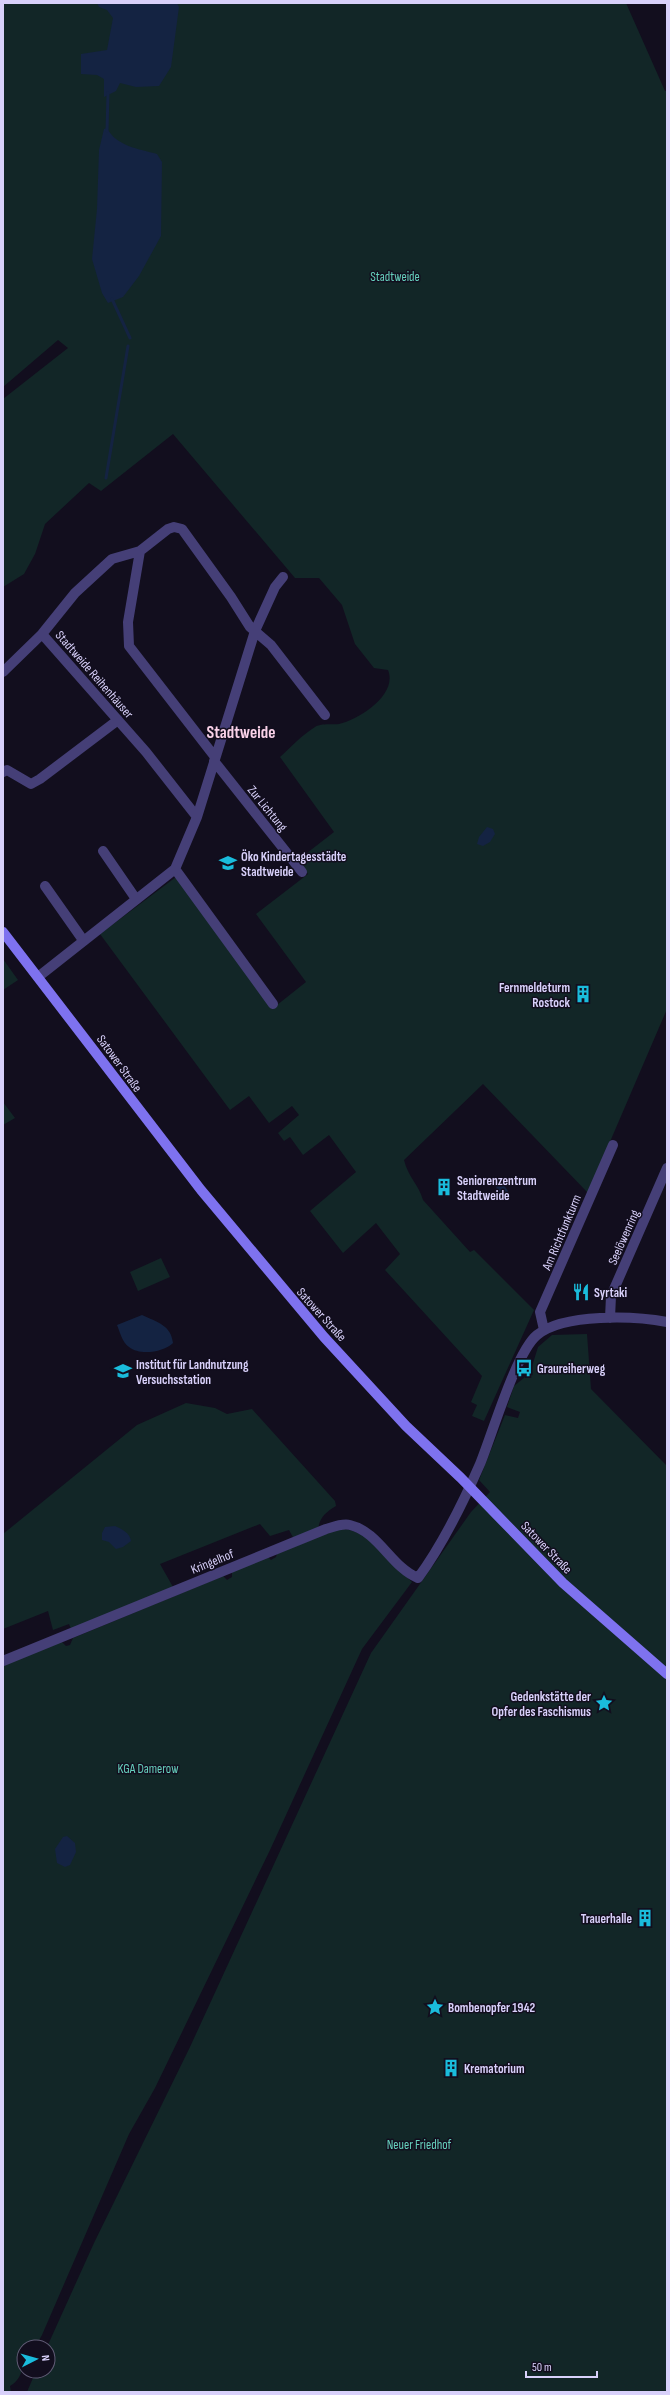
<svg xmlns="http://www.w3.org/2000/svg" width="670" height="2395" viewBox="0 0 670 2395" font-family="'Sofia Sans Condensed',sans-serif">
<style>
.green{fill:#122627}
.water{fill:#142342}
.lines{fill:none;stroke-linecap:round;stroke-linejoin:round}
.stream{stroke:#142342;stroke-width:3}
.minor{stroke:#453f77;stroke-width:10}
.secondary{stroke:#7e72ef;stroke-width:10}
.labels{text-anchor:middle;stroke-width:3;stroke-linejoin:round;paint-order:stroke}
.park-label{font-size:13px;fill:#66d0bd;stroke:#120e1e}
.street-label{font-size:13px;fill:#d8d0fa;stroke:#120e1e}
.poi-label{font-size:13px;font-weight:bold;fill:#d8d0fa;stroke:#120e1e;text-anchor:start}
.district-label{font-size:17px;font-weight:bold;fill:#fad2e9;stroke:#120e1e}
</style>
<rect width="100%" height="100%" fill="#120e1e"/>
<path class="green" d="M3,3H626L665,91H667V1009L588,1193L483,1084L404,1160C408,1177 419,1185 423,1200L470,1252L474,1250L534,1310L484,1421L472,1416L477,1405L471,1402L482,1376L385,1270L400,1254L376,1223L343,1253L310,1211L356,1172L329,1135L303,1155L290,1137L284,1141L278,1133L299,1115L292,1106L269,1123L249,1096L230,1110L100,934L176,877L272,1009L306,982L256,914L308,874L298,860L334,832L280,757C291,747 302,735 315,727C321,723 332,725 339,724C360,719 398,694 388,670L374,668L355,644L342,605L319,578H295L173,434L101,491L89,483L45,524L35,554L24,574L3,587V399L68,348L58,340L3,387Z
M3,959L18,980L3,990Z
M3,1102L15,1118L3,1125Z
M161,1258L170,1277L138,1291L130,1272Z
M587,1334L591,1389L667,1466V2392H27L36,2371H48L47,2347L94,2243L190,2047L371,1653L471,1512L490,1492L479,1480L505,1415L518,1418L520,1412L507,1407L514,1386L530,1373L538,1347L552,1335Z
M186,1403L215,1408L227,1414L252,1409L335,1501L336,1506C326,1512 320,1517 318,1529L294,1539L289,1530L270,1536L260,1524L160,1564L173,1587L71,1629L69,1624L53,1630L48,1611L3,1629V1534L137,1425Z
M344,1529C373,1533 392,1562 412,1582L362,1649L270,1850L155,2088L129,2134L42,2335L35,2347H24C24,2362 24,2378 10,2386L11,2392H3V1664L61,1641L66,1646L70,1645L73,1638L223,1576L227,1580L232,1577V1572L268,1557L271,1560L276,1557L277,1554L335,1530Z"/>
<path class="water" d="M97,3H177L179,7L171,67L159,86L136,87L120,83L116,91L104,97V79L97,75L81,74V54L107,50L113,18L107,10L99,7Z
M107,128C116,146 139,149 157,154L162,162L161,236L139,276L123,297L108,303L102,293L92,259L97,209L99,150L104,129Z
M487,827L493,829L495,834L490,842L483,846L477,844L479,837Z
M496,1181H501L508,1191V1196L504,1198L497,1195Z
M142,1315C157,1322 171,1325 173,1343C164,1352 140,1356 129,1347C122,1342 120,1332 117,1325Z
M115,1526C122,1529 130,1533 131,1541L123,1547L116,1549L109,1542L102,1540V1533L105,1527Z
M67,1836L75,1843L76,1852L70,1865L65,1867L57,1863L55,1849L63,1837Z"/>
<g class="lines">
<path class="stream" d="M107,131L108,93
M112,299L130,338
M106,478L128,346"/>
<path class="minor" d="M140,551L128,622L129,646L215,757
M42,634L146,752L197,817
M3,672L42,634L75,593L112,559L140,551L168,529L174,527L182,529L231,597L250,627L271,645L325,715
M214,761L302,872
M3,772L7,770L31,784L40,779L118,720
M103,851L136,899
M175,869L273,1004
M45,886L83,940
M38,977L175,869L197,817L255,631L275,587L283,577
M610,1318L611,1296L667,1168
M544,1330L540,1312L613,1145
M3,1661L326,1529C333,1527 342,1523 350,1525C379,1532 391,1567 418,1578C443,1544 463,1503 480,1464C492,1435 516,1352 537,1335C564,1313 635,1316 667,1322"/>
<path class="secondary" d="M3,932L201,1190L324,1337L406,1426L461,1478L563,1583L667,1674"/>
</g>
<defs>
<g id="school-bare" transform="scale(1.38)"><path d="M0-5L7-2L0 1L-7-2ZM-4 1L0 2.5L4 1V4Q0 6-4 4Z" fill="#1abcdc" stroke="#120e1e" stroke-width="2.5" paint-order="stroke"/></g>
<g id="building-bare" transform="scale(1.38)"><path d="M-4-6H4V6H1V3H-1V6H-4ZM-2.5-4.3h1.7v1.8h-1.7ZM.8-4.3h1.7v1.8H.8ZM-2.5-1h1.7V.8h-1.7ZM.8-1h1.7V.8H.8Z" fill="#1abcdc" stroke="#120e1e" stroke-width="2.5" paint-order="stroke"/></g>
<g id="restaurant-bare" transform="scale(1.38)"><path d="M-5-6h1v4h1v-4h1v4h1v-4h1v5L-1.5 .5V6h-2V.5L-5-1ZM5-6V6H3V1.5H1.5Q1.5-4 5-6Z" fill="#1abcdc" stroke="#120e1e" stroke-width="2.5" paint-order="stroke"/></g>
<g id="bus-bare" transform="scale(1.38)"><path d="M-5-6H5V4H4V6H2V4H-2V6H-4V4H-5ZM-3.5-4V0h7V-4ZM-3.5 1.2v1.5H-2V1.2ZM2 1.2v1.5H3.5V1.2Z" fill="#1abcdc" stroke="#120e1e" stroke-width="2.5" paint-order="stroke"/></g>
<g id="university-bare" transform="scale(1.38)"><path d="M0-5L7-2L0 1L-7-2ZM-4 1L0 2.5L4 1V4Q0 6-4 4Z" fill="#1abcdc" stroke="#120e1e" stroke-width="2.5" paint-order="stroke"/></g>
<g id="sight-bare" transform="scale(1.38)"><path d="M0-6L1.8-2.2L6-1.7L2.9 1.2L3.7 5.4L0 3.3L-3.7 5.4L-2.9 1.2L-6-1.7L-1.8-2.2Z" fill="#1abcdc" stroke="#120e1e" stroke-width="2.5" paint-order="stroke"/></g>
</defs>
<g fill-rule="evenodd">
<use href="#school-bare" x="228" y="863"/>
<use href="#building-bare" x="583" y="994"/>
<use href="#building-bare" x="444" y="1187"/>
<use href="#restaurant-bare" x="581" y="1292"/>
<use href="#bus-bare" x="524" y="1368"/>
<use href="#university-bare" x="123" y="1371"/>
<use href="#sight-bare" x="604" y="1703"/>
<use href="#building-bare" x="645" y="1918"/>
<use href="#sight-bare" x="435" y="2007"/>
<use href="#building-bare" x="451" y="2068"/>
</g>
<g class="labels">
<g class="park-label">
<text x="395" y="281">Stadtweide</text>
<text x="148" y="1773">KGA Damerow</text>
<text x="419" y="2149">Neuer Friedhof</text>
</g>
<g class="street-label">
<text transform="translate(95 674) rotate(49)" y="5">Stadtweide Reihenhäuser</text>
<text transform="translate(268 808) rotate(51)" y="5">Zur Lichtung</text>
<text transform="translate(120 1063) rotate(54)" y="5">Satower Straße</text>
<text transform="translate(561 1232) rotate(-67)" y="5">Am Richtfunkturm</text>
<text transform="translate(623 1237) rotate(-66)" y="5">Seelöwenring</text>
<text transform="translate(322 1314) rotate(48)" y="5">Satower Straße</text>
<text transform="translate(547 1547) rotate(46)" y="5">Satower Straße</text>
<text transform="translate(212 1561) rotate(-22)" y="5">Kringelhof</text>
</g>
<g class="poi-label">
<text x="241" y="861">Öko Kindertagesstädte<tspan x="241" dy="15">Stadtweide</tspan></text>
<text x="570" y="992" text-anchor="end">Fernmeldeturm<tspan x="570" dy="15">Rostock</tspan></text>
<text x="457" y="1185">Seniorenzentrum<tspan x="457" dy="15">Stadtweide</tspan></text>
<text x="594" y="1297">Syrtaki</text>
<text x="136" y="1369">Institut für Landnutzung<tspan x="136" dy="15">Versuchsstation</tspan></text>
<text x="537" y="1373">Graureiherweg</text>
<text x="591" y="1701" text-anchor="end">Gedenkstätte der<tspan x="591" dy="15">Opfer des Faschismus</tspan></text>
<text x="632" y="1923" text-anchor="end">Trauerhalle</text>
<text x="448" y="2012">Bombenopfer 1942</text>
<text x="464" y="2073">Krematorium</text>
</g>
<g class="district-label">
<text x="241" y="738">Stadtweide</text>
</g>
</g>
<rect width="670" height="2395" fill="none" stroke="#d8d0fa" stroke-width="8"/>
<g transform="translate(36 2359) rotate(84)"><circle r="19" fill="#120e1e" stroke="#615c76"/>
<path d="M0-3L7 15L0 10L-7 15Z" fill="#1abcdc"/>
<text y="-6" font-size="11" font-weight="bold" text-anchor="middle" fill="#d8d0fa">N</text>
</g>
<path d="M526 2371v6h71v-6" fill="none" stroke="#d8d0fa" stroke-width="2"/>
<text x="532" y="2371" font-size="12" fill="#d8d0fa" stroke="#120e1e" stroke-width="3" paint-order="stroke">50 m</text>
</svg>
